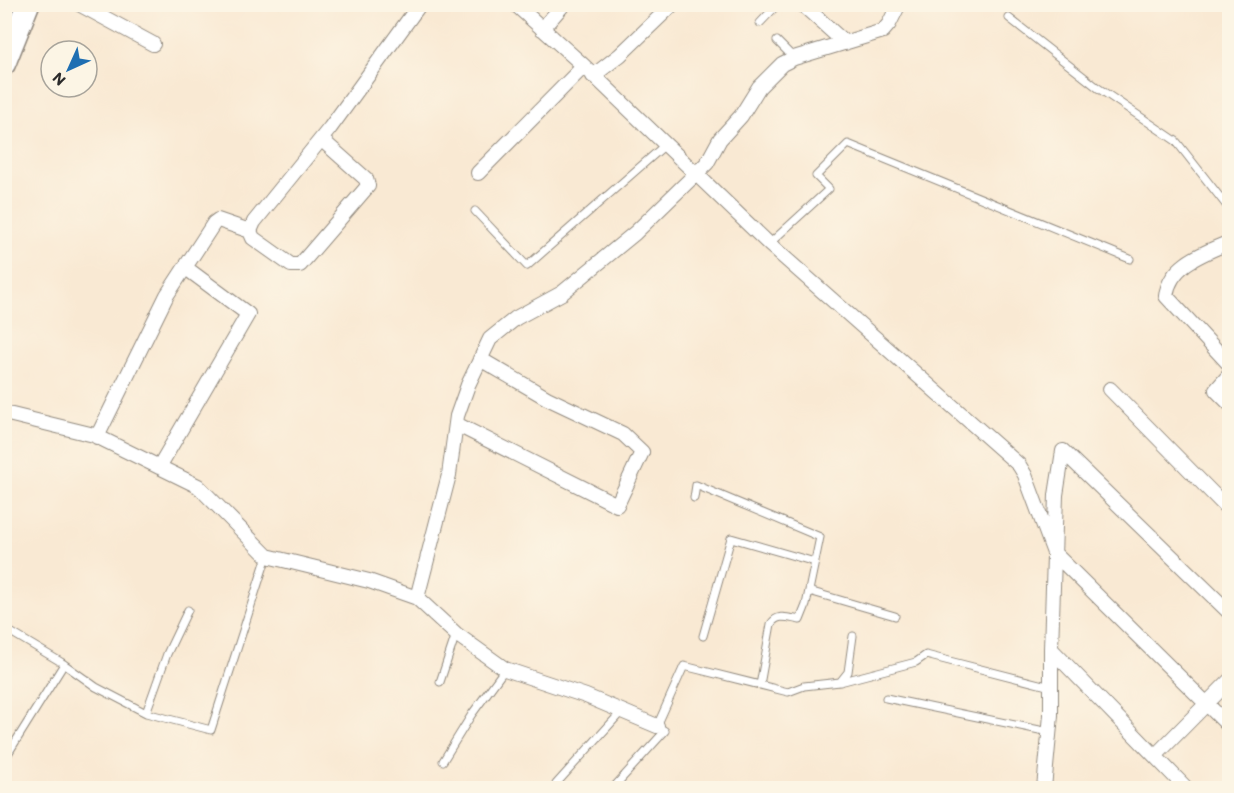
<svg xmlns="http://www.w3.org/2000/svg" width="1234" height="793" viewBox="0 0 1234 793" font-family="Itim,sans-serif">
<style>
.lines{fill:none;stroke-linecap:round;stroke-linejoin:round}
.service-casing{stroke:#928a7f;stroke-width:9}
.minor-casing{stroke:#928a7f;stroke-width:16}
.trunk-casing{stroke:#928a7f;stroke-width:25}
.service{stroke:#fff;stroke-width:7}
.minor{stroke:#fff;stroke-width:14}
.trunk{stroke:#fff;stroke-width:22}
</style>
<rect width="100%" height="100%" fill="#fcf5e5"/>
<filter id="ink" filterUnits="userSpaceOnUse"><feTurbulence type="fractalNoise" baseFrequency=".0167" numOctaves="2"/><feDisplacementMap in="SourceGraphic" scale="12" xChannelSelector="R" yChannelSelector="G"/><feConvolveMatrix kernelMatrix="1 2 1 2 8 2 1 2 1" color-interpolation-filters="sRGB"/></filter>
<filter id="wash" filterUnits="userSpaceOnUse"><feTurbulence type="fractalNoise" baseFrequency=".008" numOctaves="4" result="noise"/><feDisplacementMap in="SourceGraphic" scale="24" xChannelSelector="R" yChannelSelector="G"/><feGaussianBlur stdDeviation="1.35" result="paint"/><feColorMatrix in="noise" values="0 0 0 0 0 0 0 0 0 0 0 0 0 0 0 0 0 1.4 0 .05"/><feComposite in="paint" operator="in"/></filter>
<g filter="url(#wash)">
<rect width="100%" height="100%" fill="#f9e9d3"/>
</g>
<g filter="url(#ink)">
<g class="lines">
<g class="service-casing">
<path id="service" d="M1009,18L1098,88L1176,141L1230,210
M760,23L778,4
M777,41L794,58
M475,211L527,266L665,145
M769,244L829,189L816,176L848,144L1130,259
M694,498L696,485L820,537L806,605L800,620C788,618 778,613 771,624L760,685
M809,591L895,616
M4,628L61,662L96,687L146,713L211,730L267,556
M703,636L731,538L815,562
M440,682L456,634
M840,682L916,662L926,655L1051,687
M886,698L1049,732
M146,713L167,654L188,610
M4,760L64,664
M443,761L472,714L505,669
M556,784L622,711
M613,788L665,731L657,726L684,666L788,692L804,686L840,682L848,672L853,636"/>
</g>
<g class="minor-casing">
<path id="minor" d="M79,4L153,44
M515,4L584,66L769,244L1019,465L1025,475L1054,553L1230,727
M802,4L845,43
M542,29L564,4
M593,76L620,55L673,4
M478,173L584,66
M250,231L254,222L330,128L420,4
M1230,242C1204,253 1170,264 1166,296L1230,365
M1230,374L1216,390L1230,404
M1110,389L1230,511
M4,413L94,435L198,486L267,556L369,581L417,598L456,634L505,669L586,696L657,726
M456,424L617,505L642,452L623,434L547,398L480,359
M97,437L167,295L214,223L218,220L250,231L253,238L291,265H300L368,186L366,179L321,139
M1063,451L1230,613
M159,467L248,314L186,268
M417,598L449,475L457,416L468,385L490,339L516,318L562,293L635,233L707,163L720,139L741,116L759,87L782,64L794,58L883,31L889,24L899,4
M1051,649L1186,788
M1155,756L1230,680
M1044,788L1051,715V649L1056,495L1063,451"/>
</g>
<g class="trunk-casing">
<path id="trunk" d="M4,64L28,4"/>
</g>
<use href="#service" class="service"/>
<use href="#minor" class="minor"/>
<use href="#trunk" class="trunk"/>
</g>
</g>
<rect width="1234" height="793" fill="none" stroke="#fcf5e5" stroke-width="24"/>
<g transform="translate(69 69) rotate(225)"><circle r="28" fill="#fcf5e5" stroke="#a8a49b" stroke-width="1.5"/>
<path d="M0-4.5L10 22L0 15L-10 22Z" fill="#1f6fb2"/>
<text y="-9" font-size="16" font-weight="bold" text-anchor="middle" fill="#2b2b2b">N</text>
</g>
</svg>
